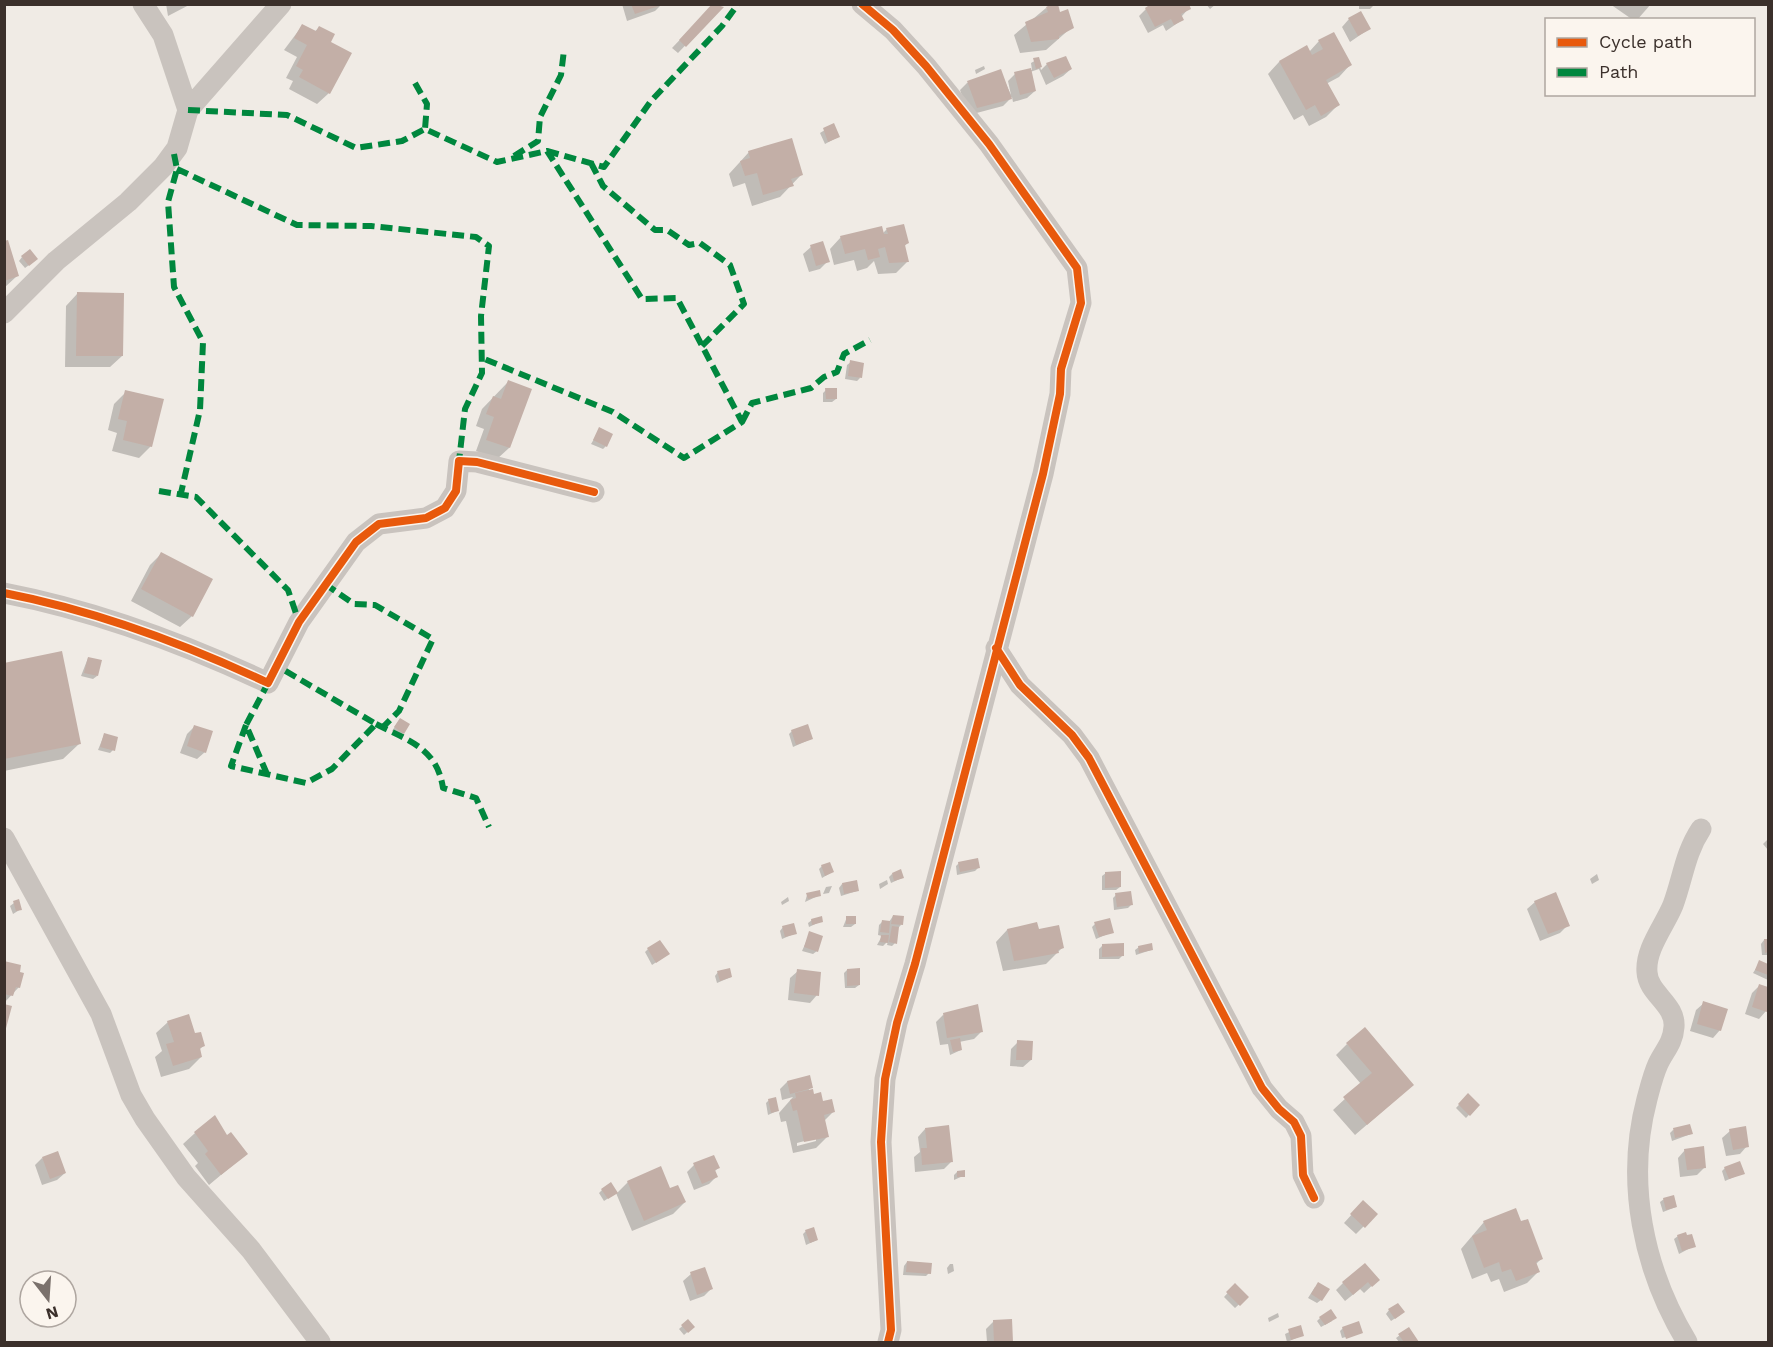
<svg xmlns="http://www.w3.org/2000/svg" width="1773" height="1347" viewBox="0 0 1773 1347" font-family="'Work Sans',sans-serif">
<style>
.shadow{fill:#0003;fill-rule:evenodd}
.building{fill:#c3afa7}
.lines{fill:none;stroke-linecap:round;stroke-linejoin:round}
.minor{stroke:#c9c3be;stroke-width:21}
.quiet{stroke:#00873e;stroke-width:6;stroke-dasharray:12 6;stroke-linecap:butt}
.cycleway-casing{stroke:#fbf5ee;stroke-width:11}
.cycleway{stroke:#e8590c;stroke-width:8}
</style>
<rect width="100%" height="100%" fill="#f0ebe5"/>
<path class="shadow" d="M166,4H191L168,16Z
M622,4H662L655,11L627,21Z
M714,4L722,7L678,53L672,48Z
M1206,4H1216L1210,9Z
M1359,4H1373V6L1370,9H1359Z
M1610,4H1651L1637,20H1633Z
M1046,8L1059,14L1072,27L1046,50L1020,53L1014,35Z
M1189,8L1182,16V20L1166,31L1163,25L1148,33L1139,16L1146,9Z
M1349,19L1369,29L1350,42L1342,27Z
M302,26L314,32L319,28L329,42V93L317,104L289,89L293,81L286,78L297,57L284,50Z
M1319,41L1350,65L1339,77L1326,84L1338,105L1326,117L1309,126L1303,115L1294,120L1268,74L1279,62L1306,48L1309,52Z
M1038,59L1041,70L1047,64L1071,69L1063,76L1046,85L1039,69L1030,72L1035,91L1027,98L1013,102L1012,97L1003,106L969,115L960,90L967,83L1000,71L1011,95L1008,81L1015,74L1032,70L1031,63Z
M984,66L985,69L976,74L975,70Z
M833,125L838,137L825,144L820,133Z
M749,152L801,175L780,197L752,206L745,183L733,187L729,174Z
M887,229L907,243L904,247L907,262L896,273L878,274L874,261L867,268L857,271L854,260L834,265L830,249L841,237L882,234Z
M4,243L17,276L4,288Z
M811,247L828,261L820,269L809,272L803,254Z
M22,257L33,262L25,268L19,261Z
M77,294L122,356L110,367H65L66,306Z
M851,362L860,378L857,381L845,379L847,365Z
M508,382L509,448L497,459L476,451L484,429L476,426L482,409Z
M826,390L836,399L832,402H823V393Z
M126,392L151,446L139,458L112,451L117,433L108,430L114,404Z
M600,429L606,446L603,449L591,444Z
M161,554L192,616L180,627L131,601L150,565Z
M88,658L97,676L93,679L81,676Z
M4,664L79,744L63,759L4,771Z
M400,719L403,733L400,736L392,731Z
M195,726L205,752L197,759L180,753L187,734Z
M792,731L811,739L793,747L789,734Z
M104,735L113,750L110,753L98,750Z
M1768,839V850L1763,844Z
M959,863L978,868L975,871L957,875L956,866Z
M822,866L832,872L822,878L819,869Z
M1106,873L1120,887L1116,890H1102V876Z
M892,874L902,878L891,883L889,877Z
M1597,874L1599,880L1592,884L1590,879Z
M887,880L888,884L880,889L879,884Z
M842,884L857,891L841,896L839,888Z
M832,886L829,893L823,894L826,887Z
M807,895H820L805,902Z
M1116,895L1132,904L1128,908L1114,910L1113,898Z
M788,897L789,901L782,905L781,902Z
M1535,902L1568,925L1560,933L1540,941L1527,909Z
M14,903L21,909L13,914L10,906Z
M893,916L901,925L898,928L895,943L892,946L887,945L888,941L883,946L877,945L882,936L878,935L879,925L882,922H889Z
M847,917L855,924L851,927H843Z
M812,920L822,921L809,927L808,923Z
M1095,924L1112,932L1096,939L1092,927Z
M783,927L796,933L782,939L780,931Z
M1007,930L1038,931L1062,948L1046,964L1003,971L996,942Z
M810,933L817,951L813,954L802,951Z
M1764,940H1768V955H1762L1761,944Z
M1102,946L1123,955L1119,959H1099V949Z
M1139,947L1151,950L1136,955L1135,950Z
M648,949L664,957L652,965L645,952Z
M4,962L19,987L4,1003Z
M1760,962L1768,966V980L1753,973Z
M847,970L859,985L855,988H845L844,973Z
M798,971L817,995L810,1003L788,1000L790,978Z
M718,972L731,977L717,983L715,976Z
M1759,986L1768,989V1003L1766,1011L1759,1019L1745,1014L1752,993Z
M1704,1003L1720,1030L1713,1038L1690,1031L1696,1010Z
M943,1015L981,1032L974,1039L959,1042L961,1050L950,1055L948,1044L940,1045L936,1022Z
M168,1022L194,1035L204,1045L199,1050L201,1057L189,1069L161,1077L155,1057L162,1051L156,1033Z
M1018,1042L1031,1060L1023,1067L1010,1066L1011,1049Z
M1347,1044L1400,1096L1355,1135L1333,1110L1361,1084L1336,1055Z
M787,1082L811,1087L807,1092L833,1112L824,1121L828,1136L816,1148L793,1153L786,1121L781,1122L779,1113L793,1097L782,1100L780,1089ZM816,1138V1141L797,1146V1143Z
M1468,1095L1478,1105L1466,1118L1456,1108Z
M769,1100L777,1111L768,1115L766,1103Z
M925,1129L952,1161L944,1169L915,1172L914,1157L920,1152L918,1137Z
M1673,1130L1691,1134L1672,1141L1670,1133Z
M1730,1131L1747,1146L1740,1154L1726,1156L1722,1138Z
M195,1133L227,1137L246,1154L209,1185L195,1166L198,1163L183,1144Z
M1685,1150L1705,1167L1697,1175L1680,1177L1678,1158Z
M42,1158L65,1173L57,1180L42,1185L35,1165Z
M694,1165L718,1168L714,1172L716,1177L709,1184L694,1190L687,1172Z
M1725,1168L1743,1173L1725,1181L1722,1171Z
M957,1172L963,1176L954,1180V1175Z
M628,1182L670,1190L685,1202L673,1214L632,1231L616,1193L604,1201L599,1193L602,1190L617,1193Z
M1664,1199L1676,1207L1663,1212L1660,1202Z
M1363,1202L1376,1214L1356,1234L1344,1223Z
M1484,1222L1520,1223L1541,1259L1536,1264L1539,1271L1527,1283L1504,1292L1499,1279L1491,1282L1487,1273L1472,1279L1461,1249Z
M806,1231L817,1240L806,1245L803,1234Z
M1678,1236L1694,1246L1679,1254L1674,1239Z
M907,1262L929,1273L926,1276L903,1275L904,1266Z
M950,1264H953L954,1271L948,1274L947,1268Z
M691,1274L711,1289L704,1296L690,1301L683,1281Z
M1378,1280L1364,1293L1360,1289L1345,1301L1336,1290L1343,1283Z
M1235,1285L1247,1297L1235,1308L1224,1297Z
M1315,1287L1321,1300L1317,1303L1308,1298Z
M1389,1310L1400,1315L1391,1321L1386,1314Z
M1278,1313L1279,1317L1269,1322L1268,1318Z
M1320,1318L1332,1321L1321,1327L1317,1321Z
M688,1321L693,1327L684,1335L679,1329Z
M994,1321H1011V1342H987L986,1329Z
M1300,1327L1303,1335L1287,1342L1285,1334Z
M1343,1328L1361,1333L1342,1338L1340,1331Z
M1408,1329L1417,1342H1399L1396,1338Z"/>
<path class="building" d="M631,4H662V5L635,14Z
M712,4L724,7L686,47L679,40Z
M1052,4H1058L1060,12L1068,9L1074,28L1059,36V39L1031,42L1025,22L1048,12L1046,7Z
M1151,4H1189L1191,9L1181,14L1184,20L1174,25L1171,19L1155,27L1145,8Z
M1361,11L1371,29L1358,36L1348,18Z
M302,24L316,31L319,26L335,34L331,42L352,53L330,94L299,77L303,70L296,66L307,45L294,38Z
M1334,32L1352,65L1326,80L1340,105L1321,116L1315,105L1306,110L1279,61L1307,45L1312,55L1323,49L1318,40Z
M1066,56L1072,69L1054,78L1046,63Z
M1039,57L1042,67L1036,69L1033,58Z
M1031,68L1036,91L1020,95L1014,72Z
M1001,69L1012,99L977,108L967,81Z
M834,123L840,137L828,142L823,128Z
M792,138L803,175L791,179L794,186L763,195L757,173L745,176L740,161L750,158L748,151Z
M904,224L909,243L905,245L909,262L889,263L885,247L878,249L880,257L868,260L865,249L845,254L840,236L882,226L884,234H888L886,228Z
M8,240L19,276L4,281V241Z
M823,241L830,262L816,266L810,245Z
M30,249L38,259L29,266L21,256Z
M77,292L124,293L123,356H76Z
M850,360L864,363L862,378L848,376Z
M508,380L532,389L510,448L486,440L494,417L486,414L493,396L501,399Z
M825,388H837V399H826Z
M125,390L164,399L152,447L123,440L127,421L118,419Z
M599,427L613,434L607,447L593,440Z
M161,552L213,579L193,617L141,589Z
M62,651L81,744L4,759V663Z
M88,657L102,660L98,676L84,673Z
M400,718L410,724L404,734L394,727Z
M808,724L813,739L796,745L791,730Z
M194,725L213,731L206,753L187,746Z
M104,733L118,737L115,751L100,747Z
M978,858L980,868L960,872L958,862Z
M830,862L834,872L825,876L821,865Z
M901,869L904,878L894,881L892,873Z
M1121,871V887L1105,888V872Z
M857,880L859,891L844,894L842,883Z
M820,890L821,896L808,899L806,893Z
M1131,891L1133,905L1117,907L1115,893Z
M1556,892L1570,926L1548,934L1534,901Z
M19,899L22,910L16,911L13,901Z
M893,915L904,916L903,925L891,924Z
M822,916L823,922L812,925L811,919Z
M846,916H856V924H846Z
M1110,918L1114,933L1099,937L1094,922Z
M882,920L890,921L889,933L880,932Z
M1037,922L1039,929L1059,925L1064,948L1058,950L1059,953L1014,961L1007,929Z
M794,923L797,934L785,937L782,926Z
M892,926L899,927L897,944L889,942Z
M809,931L823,936L818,952L804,947Z
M881,935H889L888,943L880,942Z
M1764,939H1768V952L1765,953Z
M660,940L670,954L656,963L647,948Z
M1124,943V956L1102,957V944Z
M1152,943L1153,950L1139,953L1138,946Z
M1759,960L1768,964V975L1755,970Z
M4,961L21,965L20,972L24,973L20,988L16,987L13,996L4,994Z
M730,968L732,977L720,981L717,971Z
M860,968V985L847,986V969Z
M797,969L821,972L819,996L794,993Z
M1759,984L1768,987L1767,1012L1752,1007Z
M1703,1001L1728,1009L1721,1031L1697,1024Z
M4,1004L12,1006L5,1032H4Z
M978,1004L983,1032L947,1038L943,1013Z
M189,1014L195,1033L201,1032L205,1046L200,1048L202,1057L173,1066L166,1044L174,1042L167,1021Z
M1365,1027L1414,1085L1367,1125L1343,1097L1372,1073L1346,1043Z
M960,1038L962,1050L953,1052L950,1040Z
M1017,1040L1033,1041L1032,1060H1016Z
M810,1075L813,1088L790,1094L787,1081Z
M813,1089L814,1094L821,1092L823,1101L832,1099L835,1112L824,1115L829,1137L804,1142L797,1110L793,1111L790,1100L796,1098L795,1093Z
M1468,1093L1480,1105L1470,1116L1458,1104Z
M776,1097L779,1111L771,1113L768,1099Z
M215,1115L227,1135L231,1132L248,1154L221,1175L205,1154L208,1151L194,1132Z
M1690,1124L1693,1134L1675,1138L1673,1128Z
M949,1125L953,1162L922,1165L921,1148H927L925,1128Z
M1746,1126L1749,1147L1733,1150L1729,1129Z
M1704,1146L1706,1168L1687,1170L1684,1149Z
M58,1151L66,1173L50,1179L42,1157Z
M714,1155L720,1168L715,1170L718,1177L702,1184L693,1163Z
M1740,1161L1745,1174L1729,1179L1724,1167Z
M661,1166L670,1188L678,1185L686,1202L644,1221L627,1181Z
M965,1170V1177H957V1171Z
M611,1182L618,1193L608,1199L601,1189Z
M1674,1195L1677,1207L1666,1210L1663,1198Z
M1363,1200L1378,1214L1365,1228L1350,1214Z
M1516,1208L1521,1221L1528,1219L1543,1259L1536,1262L1540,1272L1516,1281L1511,1269L1502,1272L1499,1262L1484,1268L1472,1236L1487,1230L1483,1221Z
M814,1227L818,1240L810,1243L805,1230Z
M1686,1232L1687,1235L1692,1234L1696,1247L1682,1251L1677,1235Z
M907,1261L932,1263L931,1274L906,1272Z
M1365,1263L1380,1280L1372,1287L1368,1282L1353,1295L1342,1282Z
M705,1267L713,1289L697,1295L690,1272Z
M1318,1282L1330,1289L1322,1301L1311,1294Z
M1235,1283L1249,1297L1240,1306L1226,1292Z
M1398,1303L1405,1312L1395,1319L1388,1309Z
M1331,1309L1337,1318L1325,1325L1319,1317Z
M688,1319L695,1327L688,1333L681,1325Z
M1012,1319L1013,1342H994L993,1320Z
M1359,1321L1363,1333L1346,1339L1342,1327Z
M1301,1325L1304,1336L1291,1340L1288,1329Z
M1409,1327L1419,1342H1404L1398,1334Z"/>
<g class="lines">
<path class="minor" d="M143,4L163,35L188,110
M862,4L893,30L926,66L989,144L1077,268L1081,303L1061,369L1060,394L1043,474L915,964L897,1023L885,1079L881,1142L891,1330L888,1342
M4,313L56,261L128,202L163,167L177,148L188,110L281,4
M4,593C97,611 183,643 268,683L299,622L356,542L379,524L426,518L445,508L456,491L459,461L477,462L594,492
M996,648L1020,685L1072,735L1089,758L1262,1088L1279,1109L1294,1122L1301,1136L1303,1175L1314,1198
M4,838L101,1014L131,1095L145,1119L186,1177L251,1250L320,1342
M1687,1342C1643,1269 1625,1182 1647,1099C1650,1088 1653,1075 1658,1064C1664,1051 1673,1043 1674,1027C1676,1004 1648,994 1647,972C1645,949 1665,925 1673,905C1683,878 1685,853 1701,829"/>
<path class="quiet" d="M415,83L427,104L425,129
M188,110L287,115L356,148L402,141L425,129L497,162L547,151L642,299L677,298L742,422L684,458L613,412L482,358
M547,151L604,167L651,101L722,26L738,4
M174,154L177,169L168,202L174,287L203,342L200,410L181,493
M514,156L538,141L540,117L561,75L564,50
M591,163L603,186L655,230H667L689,245L700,243L730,265L744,304L702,346
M177,169L297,225L371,226L476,237L489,246L481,316L482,373L465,409L459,461
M742,422L752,403L811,388L824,377L837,372L844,354L870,340
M159,491L196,497L288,590L299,622
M325,584L354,604L375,605L433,639L399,711L383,727
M376,724C409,741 437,748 443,788L476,798L489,827
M246,725L231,766L306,783L332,769L376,724L277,666
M267,774L246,725L268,683"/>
<g class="cycleway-casing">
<path id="cycleway" d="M862,4L893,30L926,66L989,144L1077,268L1081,303L1061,369L1060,394L1043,474L915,964L897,1023L885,1079L881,1142L891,1330L888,1342
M4,593C97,611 183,643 268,683L299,622L356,542L379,524L426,518L445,508L456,491L459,461L477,462L594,492
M996,648L1020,685L1072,735L1089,758L1262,1088L1279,1109L1294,1122L1301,1136L1303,1175L1314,1198"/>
</g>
<use href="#cycleway" class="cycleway"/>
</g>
<rect width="1773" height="1347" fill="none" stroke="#3b302b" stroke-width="12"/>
<rect x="1545" y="18" width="210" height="78" fill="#fbf5ee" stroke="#aea6a0" stroke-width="1.5"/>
<rect x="1557" y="38" width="30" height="9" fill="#e8590c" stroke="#aea6a0" stroke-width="1.5"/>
<text x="1599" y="48" font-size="18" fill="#3b302b">Cycle path</text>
<rect x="1557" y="68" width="30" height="9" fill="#00873e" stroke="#aea6a0" stroke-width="1.5"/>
<text x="1599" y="78" font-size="18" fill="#3b302b">Path</text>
<g transform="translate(48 1299) rotate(163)"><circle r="28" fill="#fbf5ee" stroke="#aea6a0" stroke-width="1.5"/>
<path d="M0-4.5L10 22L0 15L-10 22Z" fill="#7a716c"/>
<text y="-9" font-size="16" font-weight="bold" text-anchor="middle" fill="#3b302b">N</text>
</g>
</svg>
